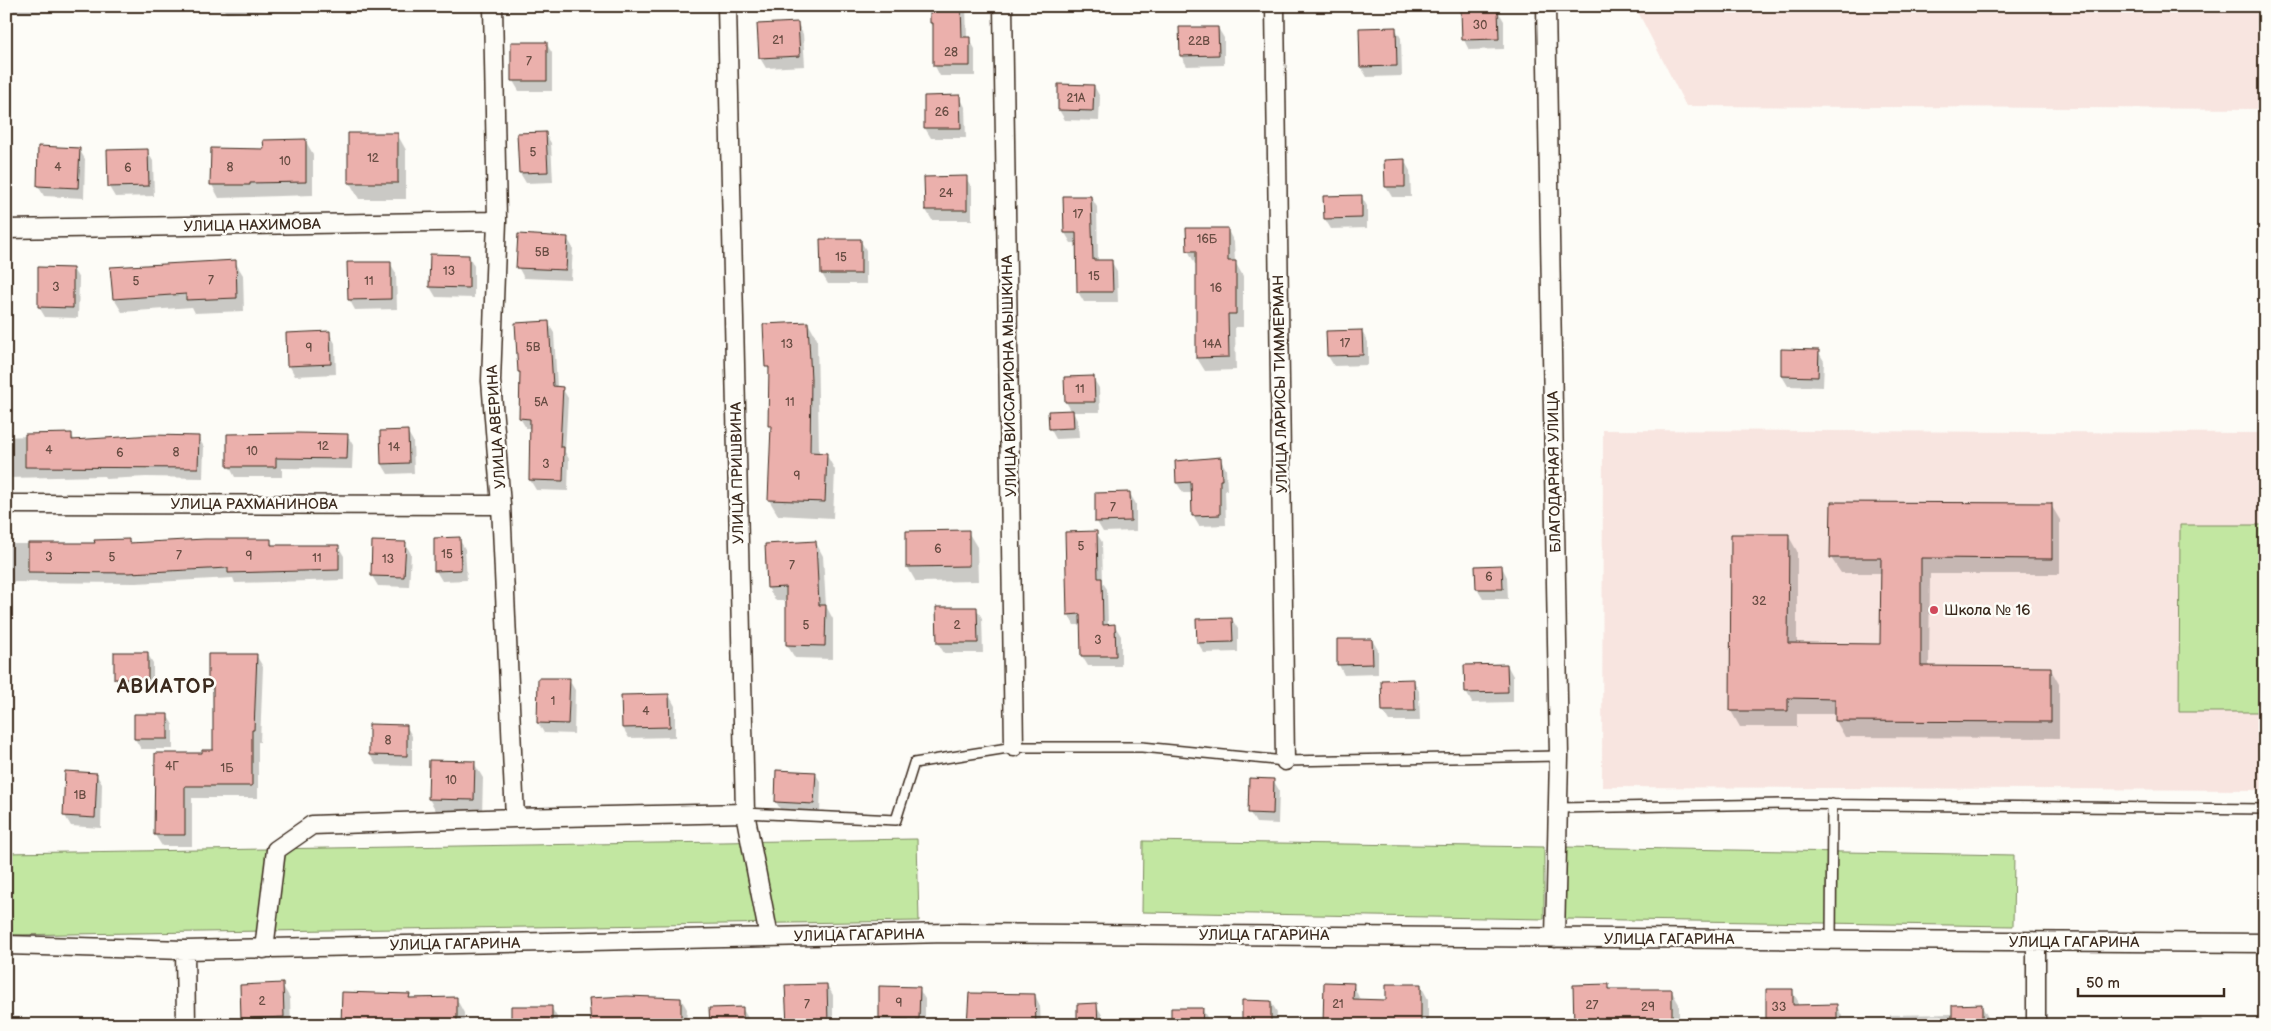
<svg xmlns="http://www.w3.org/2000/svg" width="2271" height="1031" viewBox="0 0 2271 1031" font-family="'Balsamiq Sans',sans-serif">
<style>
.built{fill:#f8e5e0}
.green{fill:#c2e7a1;stroke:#7e8860}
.shadow{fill:#0003}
.building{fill:#ebb0ac;stroke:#3b2a1e}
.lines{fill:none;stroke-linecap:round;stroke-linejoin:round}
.service-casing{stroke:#3b2a1e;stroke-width:12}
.minor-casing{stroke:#3b2a1e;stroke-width:21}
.service{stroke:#fdfcf7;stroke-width:9}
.minor{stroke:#fdfcf7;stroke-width:18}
.poi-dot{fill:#d1495b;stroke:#fdfcf7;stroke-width:2}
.labels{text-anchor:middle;stroke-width:5;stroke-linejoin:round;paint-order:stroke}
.number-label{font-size:12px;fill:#674c42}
.street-label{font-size:15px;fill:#3b2a1e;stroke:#fdfcf7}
.poi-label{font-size:15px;fill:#3b2a1e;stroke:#fdfcf7;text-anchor:start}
.district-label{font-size:20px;font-weight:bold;letter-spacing:1px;fill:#3b2a1e;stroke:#fdfcf7}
</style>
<rect width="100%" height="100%" fill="#fdfcf7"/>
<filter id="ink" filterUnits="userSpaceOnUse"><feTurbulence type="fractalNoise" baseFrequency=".02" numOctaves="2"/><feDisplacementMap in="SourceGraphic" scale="10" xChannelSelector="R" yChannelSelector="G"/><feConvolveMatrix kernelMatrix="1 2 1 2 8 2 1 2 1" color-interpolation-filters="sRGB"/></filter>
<g filter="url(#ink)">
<path class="built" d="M1635,6H2265V109L1686,106Z
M1603,430L2265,433V790L1602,787Z"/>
<path class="green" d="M2180,525H2265V712H2179Z
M917,839L919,921L6,935V853Z
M1143,841L1544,847V919L1142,912Z
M1563,847L2014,855L2013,926L1564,919Z"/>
<path class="shadow" d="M6,6H435L401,9L269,10L226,13L224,10L6,13Z
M931,6H966L967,38H969L975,49V76H940L935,66L934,28L931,23Z
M1498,11L1504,21V49L1469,50L1464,40L1463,12Z
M798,24L803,34L805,66L766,68L760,58L758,25Z
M1218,28L1224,38V65L1187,66L1181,56Z
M1395,28L1401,38L1402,76L1367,77L1361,67Z
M546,43L552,53V91H519L513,81Z
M1094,86L1100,97L1099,121L1065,120L1059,110Z
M960,97L965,107L966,138H931L925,128Z
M545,133L551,143L553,182L526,183L520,173L519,134Z
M397,134L406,150V199H359L350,183Z
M305,140L313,154V195L219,198L212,185L265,150Z
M79,149L85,159L84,198L44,196L38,186Z
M147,151L153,161L154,196L115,197L109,187Z
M1404,160L1410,171L1411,197H1392L1386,187Z
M925,178H966L972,188V220H932L926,210Z
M1361,196L1367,206V228L1331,229L1325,219Z
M1064,197H1091L1097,207L1098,261H1111L1117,271L1118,302H1084L1078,292L1077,243H1071L1065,233Z
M1227,229L1234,242L1235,262L1243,276V327H1235L1236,370L1205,371L1197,358L1198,264H1195L1188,250Z
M567,238L573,248L571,280L524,278L518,267Z
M860,240L866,250V284H828L822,274V241Z
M469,256L474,266V298L436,297L430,287Z
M235,262L243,275L244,311L195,313L192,307L122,312L114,299Z
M390,263L396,273L397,309L355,310L349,299Z
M73,269L79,279L78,318L45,317L39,307Z
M548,323L554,333L557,388H562L568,398L565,452L569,459L568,491L536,490L530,480L531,428H526L520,418L522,376L519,372Z
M808,323L817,339L819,454H826L835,470L833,518L778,515L769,500L772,430L770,425V372L767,366Z
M1362,332L1368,342V365L1334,366L1328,356Z
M329,333L335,343L336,374L295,376L289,365Z
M1818,351L1824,361L1823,387L1788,386L1782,376Z
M1066,378H1093L1099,388L1100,412H1073L1078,422L1079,438L1056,439L1050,428L1072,412L1066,402Z
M407,431L413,441L414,473L388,474L382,464Z
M71,434L75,441L198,437L204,447L203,478L146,477L106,479L104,476L8,478L6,480V437Z
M347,435L353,445L352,469L282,468V477H235L229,466Z
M1220,459L1226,469L1227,490H1225L1226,525L1199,526L1193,516V493H1183L1177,483L1176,462Z
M1130,494L1136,504V531L1103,532L1097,522Z
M2051,505L2060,520V574H1930L1929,667L2050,668L2059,684V738L1845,737L1836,721V714H1797V727H1740L1731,711L1788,535L1797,551V645H1881L1882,573H1841L1831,558Z
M968,532L977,547L978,581L916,582L907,566Z
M1096,532L1102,542L1103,583L1107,589L1108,626H1115L1121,636V666H1088L1082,656V625H1074L1068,614Z
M459,539L465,549L467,580L442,581L436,571Z
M270,540L274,547L338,546L344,556V580L235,583L233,578L136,583L6,582V585V544H96L129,541L130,544Z
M405,543L411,554L409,587L378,586L372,576Z
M816,543L823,556L826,606L833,619V659L795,658L787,645L788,601H776L768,588L766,545Z
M1502,567L1507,577L1508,599H1483L1477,589Z
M976,608L982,618L983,653H944L938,643Z
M1232,619L1238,629V652L1204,653L1198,643Z
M1372,640L1378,650V674L1344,675L1339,665Z
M147,653L153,663V689H121L115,678Z
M256,655L263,667L260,742H258V798H192V846H162L155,835L203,754L214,751V694L209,685Z
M1507,665L1513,676V702L1472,703L1466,692Z
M569,680L575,690L574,734L544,733L538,723Z
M1413,680L1419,691L1420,721H1389L1383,711Z
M669,695L675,706V737L629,738L623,728Z
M167,715L173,725V749H141L135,739Z
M406,726L412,736V766L376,765L370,755Z
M474,763L483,778L482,815L438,814L429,799Z
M778,771L815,773L821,783L820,814L782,812L776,802Z
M96,774L102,784L101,828L71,826L65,816Z
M1250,779L1273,780L1279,790L1278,824L1256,823L1250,813Z
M1353,984L1360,1000L1387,1001L1421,986L1428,999V1022L1464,1023L1465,1025H1324Z
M282,985L290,998L291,1025H243L241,987Z
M827,985L833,995V1025H788Z
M1608,986L1611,990H1671L1679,1004V1022H1719L1721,1025H1575Z
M919,989L925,999V1025H884L880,1018Z
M1792,991L1798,1001V1006L1836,1005L1842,1016V1025H1768Z
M409,995L411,999L456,998L464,1013V1025H342Z
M1035,995L1040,1006L1041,1025H969Z
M681,999L687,1009L686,1025H592Z
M1271,1002L1277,1012L1276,1025H1243Z
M1096,1005L1102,1015V1025H1079Z
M1981,1005L1989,1019V1025H1890V1015L1953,1014Z
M551,1007L557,1017V1025H512Z
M742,1008L748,1018V1025H711Z
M1202,1009L1208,1019V1025H1172Z
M2161,1018H2201L2204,1025H2161Z"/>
<path class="building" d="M930,6H961L962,37H970V66H933V23H930Z
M1498,9L1499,39L1462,40L1461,11Z
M798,22L800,56L759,58L757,24Z
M1179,27H1218L1219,55L1180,56Z
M1396,27L1397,66L1360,67L1359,28Z
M511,42H547V81H511Z
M1058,84L1094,85L1093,111L1058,110Z
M960,95L961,128H924V96Z
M546,132L548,172L519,173L517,133Z
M348,133H398V183H348Z
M306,139V182L250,183V185H210L211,148L264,149L263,140Z
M38,146L80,148L78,188L37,186Z
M148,149L149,186L108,187L107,150Z
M1405,159V187H1385L1384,160Z
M967,176V210H925L924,177Z
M1362,195V218L1324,219L1323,196Z
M1063,196H1091L1093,260H1112L1113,292H1077L1076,233H1064Z
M1186,228H1228V261H1236V314H1228L1229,357L1196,358V251H1187Z
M518,234L568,237L566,270L516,268Z
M820,239H861V274H821Z
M430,254L469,255V288L429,287Z
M236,260L237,298L186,300V294L113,299L110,267Z
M347,262H391V299L348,300Z
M38,267L73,268V308L38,307Z
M549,321L553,386L563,387L560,447H564L563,481L529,480L530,419L519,418L520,372H518L515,323Z
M808,322L811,379L810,452L827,453L825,502L768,500L771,426H768L769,367H765L763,324Z
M1362,330L1363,355L1327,356L1326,331Z
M330,331L331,364L287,366L286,333Z
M1781,349L1819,350L1818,377L1781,376Z
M1094,376L1095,402H1065L1064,377Z
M1073,410L1074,428L1049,429L1048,411Z
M408,430L409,463L381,464L380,431Z
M72,433V440L154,435L199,436L198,468L25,467V434Z
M298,433L348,434L347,459L276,458V467H227V434Z
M1221,457L1222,480H1220V515L1192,516L1191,482L1176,483L1175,461Z
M1130,492L1131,521L1095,522V493Z
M1831,502L2052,503V559L1921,558V666L2051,667V722L1835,721V699L1788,698V711H1730L1731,534H1789L1788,643L1880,644L1881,558H1830Z
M969,530V566L906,567V531Z
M1097,531L1098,578H1102L1103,625L1115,624L1116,656H1081L1080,614L1067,615L1065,532Z
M460,537L461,570L434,571V538Z
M129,539V543L205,539H271V545H339V570L228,573V568L129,573L28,572V543H95L94,540Z
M372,541L406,542L404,577L371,576Z
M816,541L819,605H826L825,646L786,645V587L767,588L765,544Z
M1502,565L1503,589H1476L1475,566Z
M936,607H977L978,643H937Z
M1232,618L1233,642L1197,643L1196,619Z
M1337,639H1372L1373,664L1337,665Z
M114,652H148V679H114Z
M208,654H257L254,730H252V786H185V835H154L155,753H202V750H213V685H208Z
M1507,664L1508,692L1465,693L1464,665Z
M538,678H570L568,724L537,723Z
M1414,679L1415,711H1382L1381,680Z
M669,694L670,727L622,728L621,695Z
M134,714H168V739H134Z
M369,724L407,725V756L369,755Z
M429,760L475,761L474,800L428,799Z
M776,770L816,772L814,804L775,802Z
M65,771L97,773L95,818L63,816Z
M1249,778L1274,779L1273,814L1248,813Z
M1324,982L1354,983L1353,999L1386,1000V984H1421V1025H1323Z
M283,983L284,1017L241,1019L240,985Z
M827,984L828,1023L787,1025L785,985Z
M1609,984V989H1672V1025H1574L1573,985Z
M879,986L920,987L919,1019L879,1018Z
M1766,989H1793V1005L1837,1004V1025L1766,1024Z
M342,992L410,994L409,998L457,997V1025H341Z
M969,993L1035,994L1036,1025H967Z
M627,996L681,998V1025H591L589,998Z
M1242,1000L1271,1001V1025H1242Z
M1097,1003L1098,1025H1077V1004Z
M1982,1004V1025H1952V1005Z
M511,1006H552V1025H511Z
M743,1007V1025H710L709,1008Z
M1171,1008H1203L1202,1025H1171Z"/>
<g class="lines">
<g class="service-casing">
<path id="service" d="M1559,808L1783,804L2265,809
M745,813L896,820L914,763L1014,747H1142L1285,761L1559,756
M1831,940L1832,804"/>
</g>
<g class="minor-casing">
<path id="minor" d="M493,6L497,221L491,381L501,505L515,818
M727,6L745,813L769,937
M1003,6L1014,747
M1275,6L1285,761
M1546,6L1559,756L1555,938
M6,229L497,221
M6,504L501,505
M2036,942V1025
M6,945L185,950L948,933L2265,943
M264,949L276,850L312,825L515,818L745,813
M185,950L186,1025"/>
</g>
<use href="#service" class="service"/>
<use href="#minor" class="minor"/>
</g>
</g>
<circle class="poi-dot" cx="1934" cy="610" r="5"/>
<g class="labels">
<g class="number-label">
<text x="1480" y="29">30</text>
<text x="778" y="44">21</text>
<text x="1199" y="45">22В</text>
<text x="951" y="56">28</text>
<text x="529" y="65">7</text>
<text x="1076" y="102">21А</text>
<text x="942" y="116">26</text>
<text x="533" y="156">5</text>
<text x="373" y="162">12</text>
<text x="285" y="165">10</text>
<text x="58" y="171">4</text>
<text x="230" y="171">8</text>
<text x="128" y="172">6</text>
<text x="946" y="197">24</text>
<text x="1078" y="218">17</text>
<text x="1207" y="243">16Б</text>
<text x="542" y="256">5В</text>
<text x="841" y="261">15</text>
<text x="449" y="275">13</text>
<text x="1094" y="280">15</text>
<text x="211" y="284">7</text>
<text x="136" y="285">5</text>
<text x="369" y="285">11</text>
<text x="56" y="291">3</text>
<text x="1216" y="292">16</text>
<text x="1345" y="347">17</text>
<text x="787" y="348">13</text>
<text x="1212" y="348">14А</text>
<text x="533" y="351">5В</text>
<text x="309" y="352">9</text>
<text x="1080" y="393">11</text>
<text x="541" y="406">5А</text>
<text x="790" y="406">11</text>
<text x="323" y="450">12</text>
<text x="394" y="451">14</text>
<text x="49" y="454">4</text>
<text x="252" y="455">10</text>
<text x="176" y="456">8</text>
<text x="120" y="457">6</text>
<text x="546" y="468">3</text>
<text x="797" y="480">9</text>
<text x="1113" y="511">7</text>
<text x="1081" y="550">5</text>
<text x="938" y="553">6</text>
<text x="447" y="558">15</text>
<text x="179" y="559">7</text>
<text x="249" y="560">9</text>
<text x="49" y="561">3</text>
<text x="112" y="561">5</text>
<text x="317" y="562">11</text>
<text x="388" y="563">13</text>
<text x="792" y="569">7</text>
<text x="1489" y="581">6</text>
<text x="1759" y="605">32</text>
<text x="806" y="629">5</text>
<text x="957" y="629">2</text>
<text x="1098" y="644">3</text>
<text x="553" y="705">1</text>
<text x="646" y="715">4</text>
<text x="388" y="744">8</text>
<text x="172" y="770">4Г</text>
<text x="227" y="772">1Б</text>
<text x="451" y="784">10</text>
<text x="80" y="799">1В</text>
<text x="262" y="1005">2</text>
<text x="899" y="1007">9</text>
<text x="807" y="1008">7</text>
<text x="1338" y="1008">21</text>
<text x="1592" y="1009">27</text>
<text x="1648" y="1011">29</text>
<text x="1779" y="1011">33</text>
</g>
<g class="street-label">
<text transform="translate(252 225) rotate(-1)" y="5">УЛИЦА НАХИМОВА</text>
<text transform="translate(1009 376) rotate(-91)" y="5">УЛИЦА ВИССАРИОНА МЫШКИНА</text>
<text transform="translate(1280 384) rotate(-91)" y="5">УЛИЦА ЛАРИСЫ ТИММЕРМАН</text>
<text transform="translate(496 427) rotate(-94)" y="5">УЛИЦА АВЕРИНА</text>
<text transform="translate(1554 472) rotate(-91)" y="5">БЛАГОДАРНАЯ УЛИЦА</text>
<text transform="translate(737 473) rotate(-91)" y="5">УЛИЦА ПРИШВИНА</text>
<text x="254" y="509">УЛИЦА РАХМАНИНОВА</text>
<text transform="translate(859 935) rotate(-1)" y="5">УЛИЦА ГАГАРИНА</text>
<text x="1264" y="940">УЛИЦА ГАГАРИНА</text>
<text x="1669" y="944">УЛИЦА ГАГАРИНА</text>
<text x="2074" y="947">УЛИЦА ГАГАРИНА</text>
<text transform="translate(455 944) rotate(-1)" y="5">УЛИЦА ГАГАРИНА</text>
</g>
<g class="poi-label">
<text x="1944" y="615">Школа № 16</text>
</g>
<g class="district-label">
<text x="166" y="693">АВИАТОР</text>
</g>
</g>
<rect width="2271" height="1031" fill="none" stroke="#fdfcf7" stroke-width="25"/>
<rect x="12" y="12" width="2246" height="1006" fill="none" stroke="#3b2a1e" stroke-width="2" filter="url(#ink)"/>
<path d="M2078 988v8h146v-8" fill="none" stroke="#3b2a1e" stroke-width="2.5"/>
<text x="2086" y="988" font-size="15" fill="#3b2a1e" stroke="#fdfcf7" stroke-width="4" paint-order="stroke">50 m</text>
</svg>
